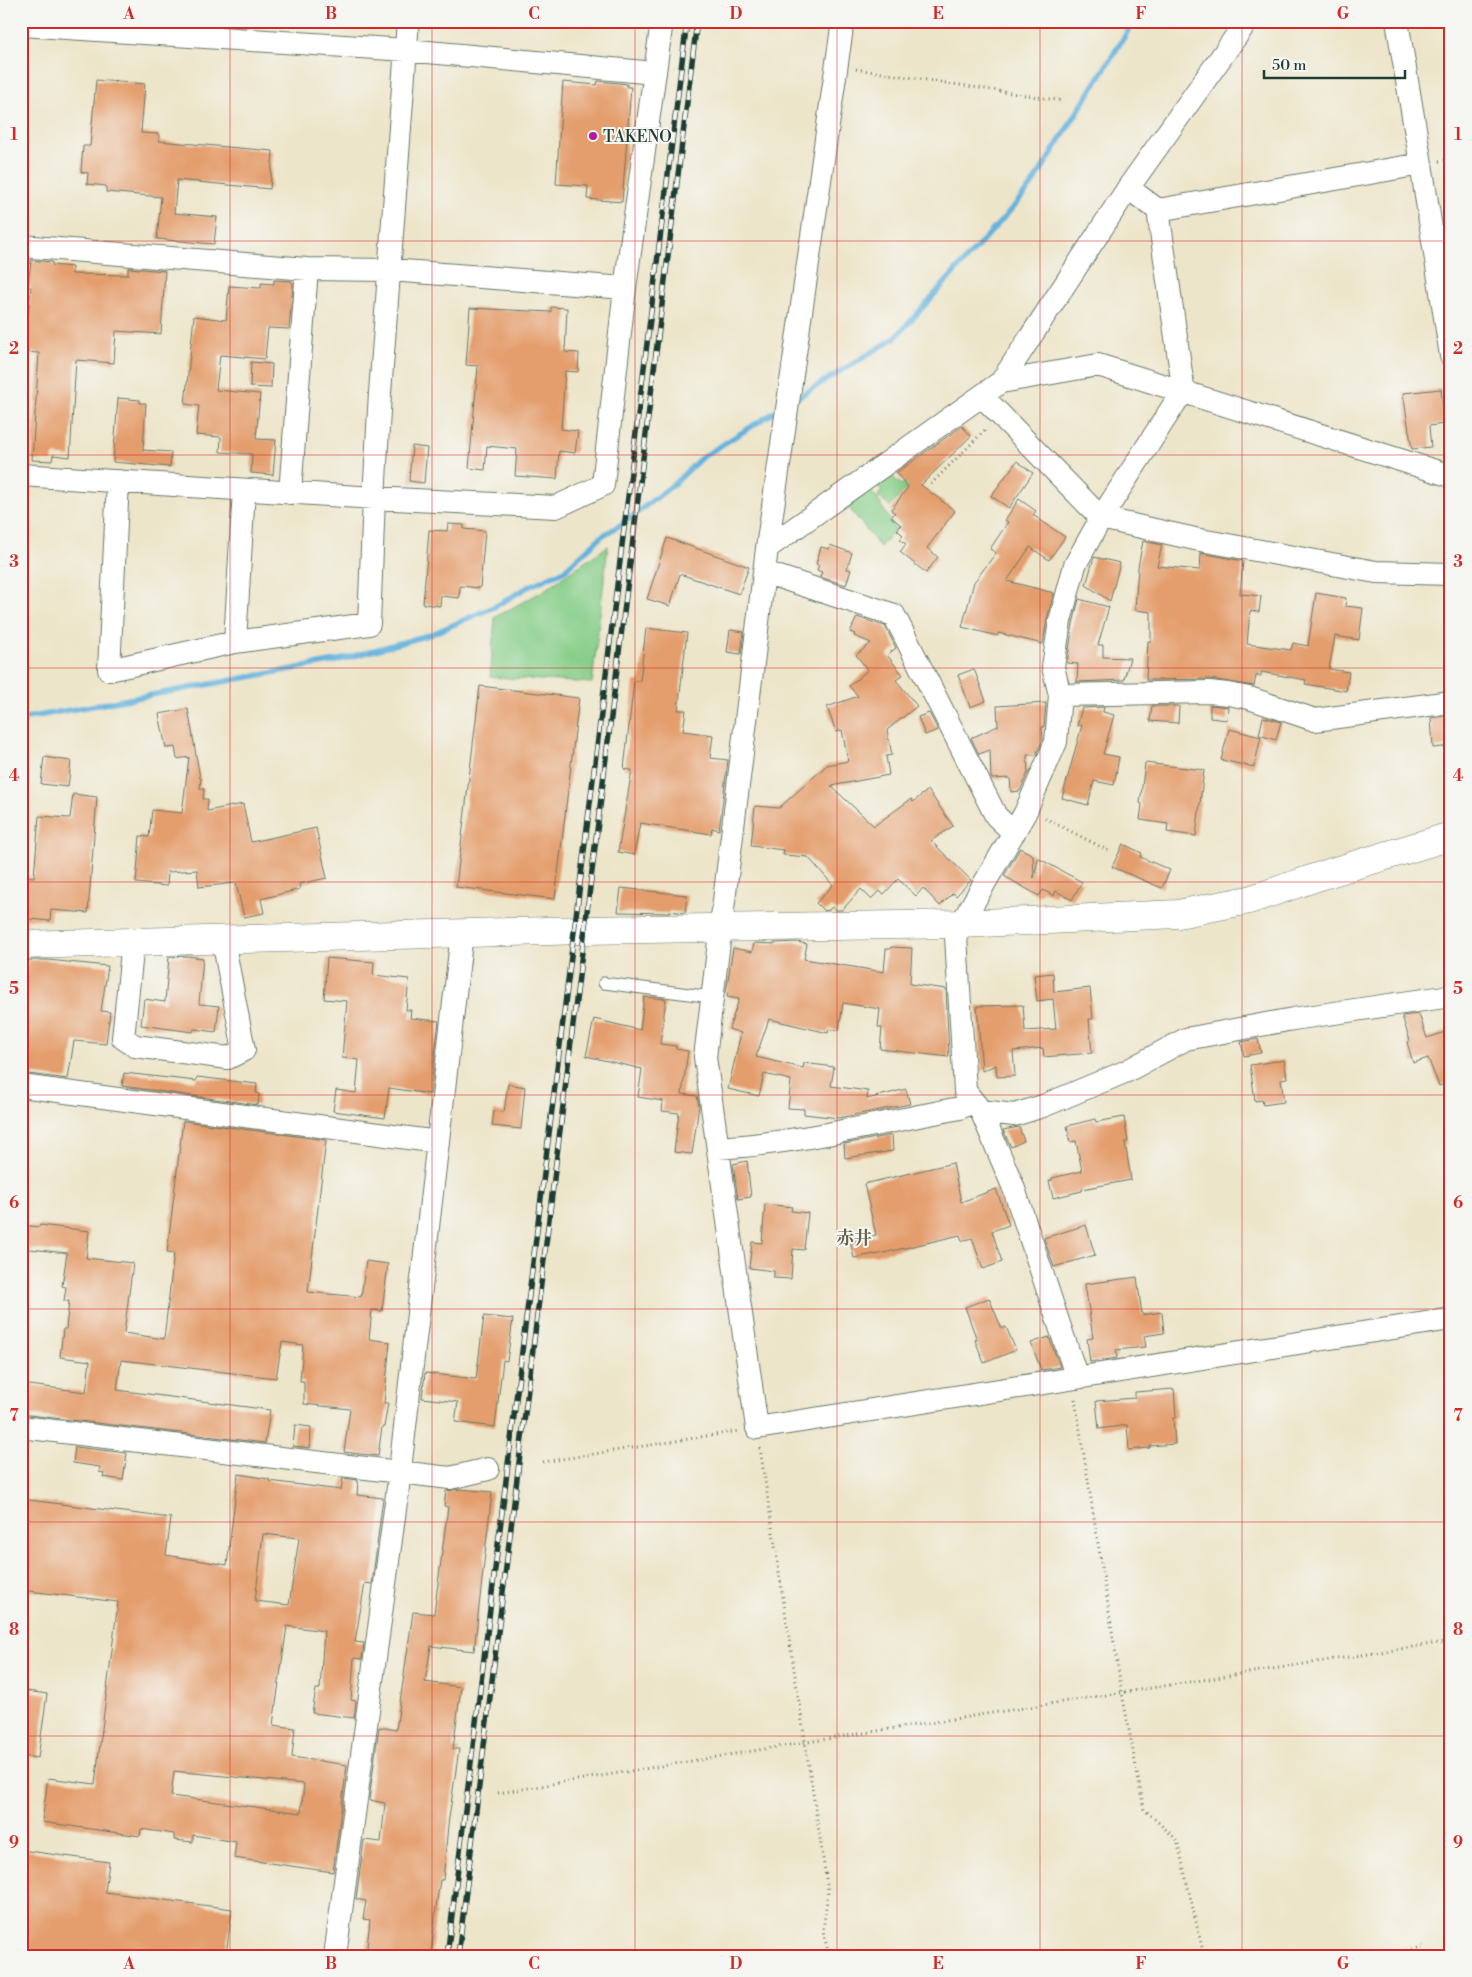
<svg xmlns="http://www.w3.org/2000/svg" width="1472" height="1977" viewBox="0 0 1472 1977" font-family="'Libre Bodoni','Noto Serif JP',serif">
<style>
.green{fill:#87ce89;stroke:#53865e}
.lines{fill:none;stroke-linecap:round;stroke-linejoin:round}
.stream{stroke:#63b2dd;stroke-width:5.5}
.building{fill:#e49d6c;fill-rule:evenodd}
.service-casing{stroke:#677868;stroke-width:13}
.minor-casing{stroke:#677868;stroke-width:24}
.tertiary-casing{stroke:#677868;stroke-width:29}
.path{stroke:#677868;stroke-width:3;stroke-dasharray:1 4;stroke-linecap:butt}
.service{stroke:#fff;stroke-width:11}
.minor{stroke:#fff;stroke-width:22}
.tertiary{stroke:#fff;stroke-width:28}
.rail-casing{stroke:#1f3d34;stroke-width:5.5}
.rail{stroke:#f6f6f2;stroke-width:4;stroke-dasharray:11;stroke-linecap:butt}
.grid{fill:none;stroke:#d62828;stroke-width:1;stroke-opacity:0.55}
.poi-dot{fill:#b5179e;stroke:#f6f6f2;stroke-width:2}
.labels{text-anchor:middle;stroke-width:4;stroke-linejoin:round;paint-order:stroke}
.poi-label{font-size:16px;fill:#1f3d34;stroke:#f6f6f2;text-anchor:start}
.neighbourhood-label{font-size:18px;font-weight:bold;fill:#645f48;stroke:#f6f6f2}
.neatline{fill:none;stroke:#d62828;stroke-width:2}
.grid-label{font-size:16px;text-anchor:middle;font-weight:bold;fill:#d62828}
</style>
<rect width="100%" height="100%" fill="#f6f6f2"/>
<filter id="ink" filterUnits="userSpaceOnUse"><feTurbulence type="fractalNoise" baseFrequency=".02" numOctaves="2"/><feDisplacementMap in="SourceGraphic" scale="10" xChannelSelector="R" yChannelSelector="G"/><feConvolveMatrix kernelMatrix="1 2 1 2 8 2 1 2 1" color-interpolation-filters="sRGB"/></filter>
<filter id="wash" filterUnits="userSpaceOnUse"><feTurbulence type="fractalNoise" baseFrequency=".0096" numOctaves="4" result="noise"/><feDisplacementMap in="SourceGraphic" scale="20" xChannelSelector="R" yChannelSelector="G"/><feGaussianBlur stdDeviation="1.12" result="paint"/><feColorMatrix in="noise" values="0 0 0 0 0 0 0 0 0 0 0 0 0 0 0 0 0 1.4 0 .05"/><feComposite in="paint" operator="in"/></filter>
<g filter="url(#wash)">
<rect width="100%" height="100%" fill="#ede5c9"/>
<path class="green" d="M887,472L902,485L905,481L909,485L890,507L878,496L882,490L876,485Z
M868,488L877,498L895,529L880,547L846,504Z
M608,546L592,683L490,677L495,617L543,591Z"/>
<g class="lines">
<path class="stream" d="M795,399L895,338L1009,212L1032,185L1134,21
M21,719L336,661L432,634L496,606L528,587L565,570L602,536L622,524L674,484L701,458L781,408"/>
</g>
<g id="blocks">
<path class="building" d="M96,80L145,84L141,133L159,134V141L273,151L270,189L177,180L174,213L217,217L214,244L157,239L161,197L106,192V186L87,184L88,173L81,172L83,146H90Z
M598,81L627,84V87H631L622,202L587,199L588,186L556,184L563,82L597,85Z
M31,260L52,262V265L72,267V274L128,275V268L165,271L161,334L116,331L114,363L76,360L70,457L53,455L52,461L32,460L39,353L24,352L31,287H28Z
M274,280L291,281L293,284L289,329L268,328L265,359L220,355L216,390L260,394L256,439L276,440L273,475L251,473L252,454L220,452L221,437L196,435L199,406L185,404L194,316L226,320L229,286L261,288V283L274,284Z
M551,307L567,308L565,352L579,353L578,372L565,371L561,429L578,431L575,453L559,451L557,479L515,476L517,449L487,446L485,470L469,468L478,366L466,365L470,308L551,312Z
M251,362L272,364L271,388L250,387Z
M1441,389L1445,424L1429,426L1431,447L1412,449L1403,393Z
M118,398L140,400V403H146L143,450L171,452L170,467L113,462Z
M962,426L971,436L921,485L955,511L927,548L938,557L926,573L900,552L906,544L900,540L903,535L897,530L901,525L891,517L895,513L891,510L908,487L896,473Z
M412,446L427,448L424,483L409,481Z
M1017,461L1033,473L1009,508L991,496Z
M1019,499L1036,511L1033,515L1065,537L1049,560L1030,547L1007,581L1054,593L1047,619L1043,644L998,633V636L962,627L974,582L996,553L990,549L1008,522L1005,520Z
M448,524L464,525V529L485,531L480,588L460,586L459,598L441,596L440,606L423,604L429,530L447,531Z
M667,538L749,567L739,594L680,574L670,606L647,599Z
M1143,541L1162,545L1157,566L1200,570L1201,553L1243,561L1240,594L1261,596L1259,612L1250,611L1247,644L1291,650L1293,643L1308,646L1316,593L1346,598L1345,606L1363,608L1359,640L1335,636L1329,669L1349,672L1346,691L1305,684L1306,680L1261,672V676H1256L1254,686L1210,679L1146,680L1148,641H1151V612L1135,610L1138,567Z
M830,545L852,553L847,569L851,570L846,585L820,577L822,572L817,570L819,565L816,564L821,547L829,549Z
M1094,557L1120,563L1110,601L1086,585Z
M1079,599L1109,607L1098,645H1103V657L1130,658L1124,680L1077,682L1078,664L1067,663L1073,624Z
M857,617L885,626L896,648L887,655L903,675L896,680L917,706L887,730L892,755L886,756L889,775L831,786L874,826L911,799L913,802L928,790L953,826L931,841L971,880L956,896L953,893L940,906L923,888L916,896L898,879L884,894L879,891L871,899L861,889L842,910H836L832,907L829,910L824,911L816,903L833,885L808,857L783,855L784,850L751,846L755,806L779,808L827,765L848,761L842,730L836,732L827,707L858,696L849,686L868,670L856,655L871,643L854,636L855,634L850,632Z
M646,628L687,633L678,710H686L683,731L713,735L710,758L728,760L719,830L712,828L711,834L640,823L634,855L618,852L632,770L624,769L634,681H640Z
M730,630L744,632L741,654L727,652Z
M974,669L986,701L970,707L958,675Z
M480,686L579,698L555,899L456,887Z
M1046,703L1044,727H1042L1043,739L1036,755H1027L1028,773L1020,791L1011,792L1010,778L992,779L991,777L990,750L979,754L971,738L998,726L997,706Z
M1210,705L1228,707L1227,720L1210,718Z
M1152,706H1179L1178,723L1150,721Z
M1104,707L1103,712L1114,715L1103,754L1119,757L1114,785L1094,781L1088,805L1062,798L1082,725L1077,726L1082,708Z
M188,709L200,778H201L200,788L204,789L203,799H208L207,811L243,804L251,842L316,828L327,878L299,884L300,889L261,899L264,913L244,917L236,883L199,887L197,870L168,872L167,886L136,883L140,836L149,837L152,810L182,813L189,757L177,759L175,747L166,748L159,714Z
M929,713L938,730L925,735L918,717Z
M1450,715L1451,746L1433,748L1431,718Z
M1263,717L1281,722L1276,740L1259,735Z
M1229,729L1261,737L1254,767L1221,760Z
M44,757L71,761L68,787L41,784Z
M1145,763L1204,770L1196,836L1167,832L1168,824L1140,820L1142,804L1140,803Z
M73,794L97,797L88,913L51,910L50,921L21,918V876L34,877L39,816L70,818Z
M1123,844L1142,853L1140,857L1170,870L1162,888L1112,867Z
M1020,848L1033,855L1034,878L1038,858L1082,882L1072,900L1056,891L1054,896L1043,890L1039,896L1004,876Z
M621,888L687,895L685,913L669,911V913L618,912Z
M797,942L807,944L804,959L884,972L886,949H890L891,947L912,948L910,984L946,989L949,1057L880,1049L882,1028L878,1027L880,1009L843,1003L839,1031L829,1029L828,1033L769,1019L756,1057L803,1068L804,1063L834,1067L831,1086L868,1091L867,1099L906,1089L910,1104L839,1118L804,1114V1109L788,1108L791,1080L764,1074L759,1096L728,1089L741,1033L729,1029L739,999L727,997L728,993L726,992L733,948L752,952L754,943L774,944V943Z
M187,956L203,958L199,1004L219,1006L216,1032L194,1029L193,1032L141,1025L144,999L165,1002L169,957Z
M327,958L374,962L373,975L409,979L406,1010H411L410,1018L439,1021L430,1094L389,1088L385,1118L333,1111L336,1090L356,1093L359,1060L342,1058L347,1001L324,999Z
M28,960H48L108,966L101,1011L110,1012L106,1044L74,1041L68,1079L21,1073V988H25Z
M1053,973L1054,992L1090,988L1093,1019H1089L1092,1053L1044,1057L1043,1048L1013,1051L1015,1076L997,1077L996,1065L982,1071L977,1006L1023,1005L1025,1031L1056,1029L1053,999L1037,1001L1034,975Z
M644,997L666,999L660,1044L676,1046V1049L688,1051L682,1094L697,1096L699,1106L692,1154L674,1152L679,1113L662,1111L663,1101L638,1097L642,1069L586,1056L594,1019L640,1030Z
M1419,1014L1427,1038L1451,1030V1081L1439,1086L1428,1058L1413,1063L1407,1042L1410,1041L1402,1016Z
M1258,1039L1261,1053L1244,1056L1241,1042Z
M1284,1060L1287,1078L1281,1079L1284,1102L1263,1105L1262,1100L1255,1101L1250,1065Z
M124,1073L196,1081L197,1077L257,1084L256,1093L259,1094L258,1105L122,1086Z
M508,1084L525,1087L521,1129L492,1126L494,1111L504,1112Z
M1124,1117L1128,1142H1125L1131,1180L1082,1189V1191L1053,1198L1049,1181L1052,1180V1178L1082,1171L1076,1141L1070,1142L1067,1126L1095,1119L1096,1122Z
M183,1121L326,1140L308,1292L361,1297L366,1261L388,1264L382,1311L372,1310L369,1339L390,1342L384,1403H388L384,1427H382L378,1456L344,1452L350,1409L304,1404V1381H300L303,1345L282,1342L276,1378L121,1360L117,1390L270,1410L265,1443L21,1414V1384L86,1392L90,1361L60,1357L63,1329H66L69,1301H64L66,1287L62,1286L67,1253L21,1248V1225L39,1227L40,1225L89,1231L86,1258L133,1263L124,1333L164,1339L174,1253L167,1252Z
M1019,1127L1024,1141L1011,1147L1003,1130Z
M892,1135L893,1151L845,1158L844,1144Z
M747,1161L751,1197L738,1199L733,1164Z
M953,1163L961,1202L996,1189L1009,1225L992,1231L1002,1262L983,1269L972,1238L962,1241L960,1235L875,1255L874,1254L854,1258L850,1241L876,1235L864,1184Z
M765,1204L792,1207L791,1211L808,1213L804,1250L793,1249L791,1279L774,1278V1271L749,1268L752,1242L762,1243Z
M1086,1225L1095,1255L1054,1267L1044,1238Z
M1137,1277L1142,1315L1162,1312L1164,1333L1144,1336L1146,1347L1116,1350L1117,1358L1090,1362L1087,1339L1093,1338L1085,1284Z
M989,1298L1002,1329L1006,1327L1016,1350L984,1363L975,1340H977L965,1307Z
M484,1316L513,1319L507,1361L503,1360L495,1427L455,1422L458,1402L422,1398L425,1373L476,1379Z
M1049,1337L1060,1367L1041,1370L1031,1343Z
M1174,1389L1176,1417L1173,1418L1175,1444L1150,1446V1448L1129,1450L1127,1425L1099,1429L1096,1401L1135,1398V1392Z
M295,1425L311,1427L310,1448L293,1446Z
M75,1447L127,1453L123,1480L103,1477L104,1473L99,1472L100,1467L73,1463Z
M238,1474L269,1479V1481L341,1490L343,1478L358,1480L357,1495L383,1498L372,1584L365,1583L355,1642L364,1643L362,1659L354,1658L351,1700L356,1701L354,1718L312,1713L316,1689H320L324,1631L287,1626L273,1725L295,1728L292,1757L347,1765L333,1872L234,1858L236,1842L193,1835V1842L174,1840V1834L141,1829L140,1836L42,1822L48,1778L95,1784L118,1602L21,1590V1499L171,1518L166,1555L227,1565ZM263,1534L299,1538L289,1605L255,1601ZM174,1771L304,1784L301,1813L171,1796Z
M460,1489L492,1492L474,1651L431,1646L425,1682L461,1687L453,1749H459L448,1825L443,1880H440L436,1908L431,1956H366L370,1920L363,1919L366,1901L356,1899L364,1840L381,1842L385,1803L369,1800L379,1727L396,1730L413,1612L434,1614L448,1507L444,1506L446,1491Z
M21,1690L47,1694L38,1758L21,1756Z
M21,1850L109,1862L105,1892L232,1909L226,1956H21L23,1896H21Z"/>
</g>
</g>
<g filter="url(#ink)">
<use href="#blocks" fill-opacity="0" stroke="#677868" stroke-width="1"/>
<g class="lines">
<g class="service-casing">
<path id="service" d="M604,983L712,997"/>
</g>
<g class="minor-casing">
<path id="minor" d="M843,21L767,548L705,1057L757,1428L1451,1319
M1397,21L1421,164L1451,356
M21,25L406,50L655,73
M1158,210L1421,164
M21,246L307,269L390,270L625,288
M1001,382L1098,365L1451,476
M982,396L1101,518L1195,539L1376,572L1451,574
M21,475L374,498L556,507L603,485L625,288L662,21
M118,481L109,670L235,642
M244,490L235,642L369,624L374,498L380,393L408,21
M290,493L307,269
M767,548L1001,382L1128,188L1247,21
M764,572L894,615L996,816L1014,833
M1060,695L1209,692L1228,694L1249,698L1315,720L1451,702
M133,942L123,1038L135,1046L228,1058L244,1050L223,940
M21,1086L438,1142
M981,1111L1014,1115L1043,1106L1127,1071L1186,1039L1293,1019L1451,996
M718,1148C799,1143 880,1123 960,1108L973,1101
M1071,1378L1075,1372L1013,1186L981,1111L965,1091L956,936L961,924L1025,813L1056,742L1060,695L1053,667L1060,621L1075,565L1101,518L1177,400L1184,394L1158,210L1128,188
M21,1427L450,1478L488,1469
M335,1956L398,1487L462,933"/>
</g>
<g class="tertiary-casing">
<path id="tertiary" d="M21,945L585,930L961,924L1178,914L1249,900L1329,873L1451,836"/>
</g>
<path class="path" d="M856,69L1063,101
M1439,161L1451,159
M931,484L987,428
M1045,818L1109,851
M1075,1399L1122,1693L1144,1809L1177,1840L1204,1956
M760,1448L828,1891L823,1931L829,1956
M543,1462L739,1431
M498,1793L807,1742L1451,1641
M1388,1956L1426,1946"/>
<use href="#service" class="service"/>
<use href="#minor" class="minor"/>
<use href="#tertiary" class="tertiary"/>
<g class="rail-casing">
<path id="rail" d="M447,1956L687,21
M458,1956L697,21"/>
</g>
<use href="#rail" class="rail"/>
</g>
</g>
<path class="grid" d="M230,21V1956M432,21V1956M635,21V1956M837,21V1956M1040,21V1956M1242,21V1956M21,241H1451M21,455H1451M21,668H1451M21,882H1451M21,1095H1451M21,1309H1451M21,1522H1451M21,1736H1451"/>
<circle class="poi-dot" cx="593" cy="136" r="5"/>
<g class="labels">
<g class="poi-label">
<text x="603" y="142">TAKENO</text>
</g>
<g class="neighbourhood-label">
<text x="854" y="1244">赤井</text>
</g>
</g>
<rect width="1472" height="1977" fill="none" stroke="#f6f6f2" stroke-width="55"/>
<path d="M1264 70v8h141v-8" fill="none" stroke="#1f3d34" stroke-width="2.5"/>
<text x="1272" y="70" font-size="15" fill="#1f3d34" stroke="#f6f6f2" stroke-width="4" paint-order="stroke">50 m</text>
<rect x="28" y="28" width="1416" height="1922" class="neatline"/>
<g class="grid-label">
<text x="129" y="19">A</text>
<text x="331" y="19">B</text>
<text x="534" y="19">C</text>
<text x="736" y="19">D</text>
<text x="938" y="19">E</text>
<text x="1141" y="19">F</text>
<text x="1343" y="19">G</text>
<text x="14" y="140">1</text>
<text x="1458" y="140">1</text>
<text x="14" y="354">2</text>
<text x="1458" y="354">2</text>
<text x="14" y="567">3</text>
<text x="1458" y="567">3</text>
<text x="14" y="781">4</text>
<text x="1458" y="781">4</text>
<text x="14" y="994">5</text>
<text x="1458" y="994">5</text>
<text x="14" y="1208">6</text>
<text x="1458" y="1208">6</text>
<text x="14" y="1421">7</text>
<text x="1458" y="1421">7</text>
<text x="14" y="1635">8</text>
<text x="1458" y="1635">8</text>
<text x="14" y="1848">9</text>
<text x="1458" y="1848">9</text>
<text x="129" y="1969">A</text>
<text x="331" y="1969">B</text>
<text x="534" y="1969">C</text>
<text x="736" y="1969">D</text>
<text x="938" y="1969">E</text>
<text x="1141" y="1969">F</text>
<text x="1343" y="1969">G</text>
</g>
</svg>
